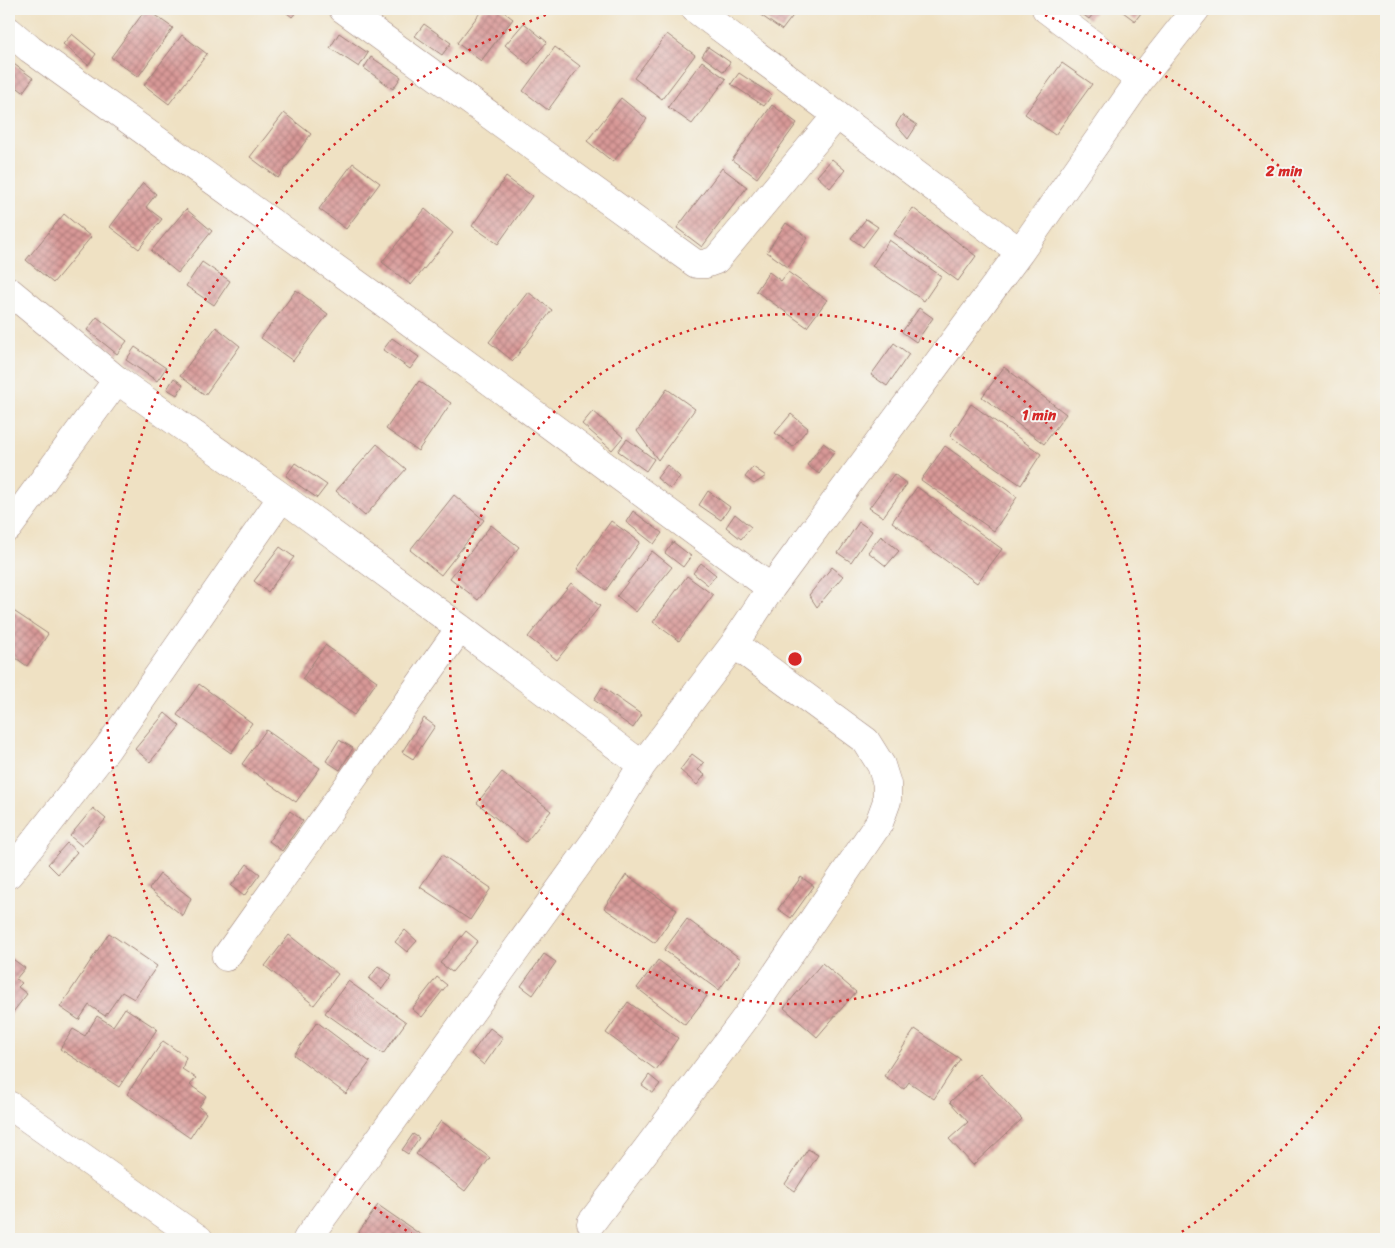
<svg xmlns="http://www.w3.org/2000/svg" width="1395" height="1248" viewBox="0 0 1395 1248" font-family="Sriracha,sans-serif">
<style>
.building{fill:url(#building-cross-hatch)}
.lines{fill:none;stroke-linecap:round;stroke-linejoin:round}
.minor-casing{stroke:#9c8077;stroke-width:29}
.minor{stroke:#fff;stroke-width:28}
.ring{fill:none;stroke:#d62828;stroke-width:2.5;stroke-dasharray:2.5 5}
.centre{fill:#d62828;stroke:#f6f6f2;stroke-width:2.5}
.ring-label{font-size:15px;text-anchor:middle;font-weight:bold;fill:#d62828;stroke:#f6f6f2;stroke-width:4;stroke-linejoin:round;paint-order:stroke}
</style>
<defs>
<pattern id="building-cross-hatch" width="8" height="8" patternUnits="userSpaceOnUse" patternTransform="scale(1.25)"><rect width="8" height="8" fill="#d89997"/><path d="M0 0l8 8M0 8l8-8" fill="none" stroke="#b17c7b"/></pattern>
</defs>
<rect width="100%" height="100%" fill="#f6f6f2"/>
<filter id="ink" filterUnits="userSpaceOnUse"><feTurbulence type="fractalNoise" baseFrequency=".02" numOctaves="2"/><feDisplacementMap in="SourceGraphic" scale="10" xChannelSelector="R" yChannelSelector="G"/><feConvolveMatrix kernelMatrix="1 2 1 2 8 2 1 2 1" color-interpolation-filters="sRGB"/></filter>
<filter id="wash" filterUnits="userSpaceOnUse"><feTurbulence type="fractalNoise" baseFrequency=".0096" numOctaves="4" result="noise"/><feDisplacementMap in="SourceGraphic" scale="20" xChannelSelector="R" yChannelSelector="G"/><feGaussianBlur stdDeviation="1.12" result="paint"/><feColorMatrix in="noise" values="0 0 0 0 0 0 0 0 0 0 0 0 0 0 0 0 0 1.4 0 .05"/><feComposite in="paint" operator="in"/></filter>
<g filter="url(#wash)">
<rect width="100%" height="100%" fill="#efe1c3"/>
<g id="blocks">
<path class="building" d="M146,9L173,28L138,77L111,57Z
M282,9H299L292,17Z
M483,9H500L513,19L481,61L457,43Z
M752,9H798L782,30Z
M1076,9H1097L1089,19Z
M1119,9H1144L1135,21Z
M524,23L547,42L528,64L505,45Z
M424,24L451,43L442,55L415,36Z
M339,33L368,53L359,67L330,48Z
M72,34L96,54L88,65L63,44Z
M667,34L695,55L662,99L634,78Z
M182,35L207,54L169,104L144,85Z
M555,47L580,66L548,110L523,91Z
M708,47L730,62L724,72L702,56Z
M371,57L401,77L393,89L364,68Z
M702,61L726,79L692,124L668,107Z
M11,62L33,78L23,92L9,81V65Z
M1062,63L1092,84L1055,135L1025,114Z
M739,73L772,95L764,106L731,84Z
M621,98L647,119L613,162L587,141Z
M772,105L797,123L757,178L732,160Z
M284,113L311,134L278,178L250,157Z
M902,115L917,125L908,139L896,125Z
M832,159L845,170L830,188L817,176Z
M353,163L380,183L346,229L319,209Z
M722,168L747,187L702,247L677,228Z
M506,177L532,196L498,244L472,226Z
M143,183L156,194L146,207L162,219L139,249L110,227Z
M913,208L976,256L958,281L894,234Z
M186,209L212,231L178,273L151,251Z
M425,209L453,233L411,285L382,262Z
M64,214L91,237L53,283L26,260Z
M866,219L878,227L863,247L851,238Z
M786,223L808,238L788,267L767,252Z
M889,240L941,276L924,301L872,266Z
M202,262L230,281L214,305L186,286Z
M769,272L781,281L788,272L827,300L807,327L756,291Z
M296,290L328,314L293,361L261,338Z
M528,292L552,310L513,361L489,342Z
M919,308L933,318L916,342L902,332Z
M97,317L127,341L117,354L87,330Z
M216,327L240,346L205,395L180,376Z
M392,338L419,357L410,369L383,350Z
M894,343L909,354L887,386L871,375Z
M135,347L166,368L157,381L126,360Z
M1004,367L1066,414L1044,444L982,397Z
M174,378L183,385L177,395L167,389Z
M419,381L451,403L418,451L386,429Z
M667,389L695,409L658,460L637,431Z
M971,404L1041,454L1021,485L950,436Z
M593,411L623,437L612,450L582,424Z
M791,414L808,428L793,447L775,433Z
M627,439L654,459L646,471L618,451Z
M823,443L835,451L819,474L807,465Z
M377,444L406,469L365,516L336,491Z
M945,446L1017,497L994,531L921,480Z
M295,463L327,485L317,498L286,476Z
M667,465L680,477L670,489L657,478Z
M753,467L766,476L754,484L745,477Z
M894,474L907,484L883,517L869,508Z
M917,487L1002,549L977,583L892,522Z
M708,491L730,507L721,520L699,505Z
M454,495L484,520L441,575L410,550Z
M633,511L662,533L654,544L626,522Z
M735,514L751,527L741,539L726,527Z
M611,521L640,542L606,590L577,569Z
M859,522L872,531L851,562L838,553Z
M491,525L519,547L478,600L450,578Z
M881,536L899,551L886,566L868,552Z
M673,542L691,556L683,567L665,553Z
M280,547L294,557L268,592L254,581Z
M652,551L672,567L636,612L617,596Z
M701,563L716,575L708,585L693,573Z
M832,567L843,576L817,607L809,595Z
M687,576L713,595L679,641L653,622Z
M571,583L600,606L557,660L528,637Z
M9,608L48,634L27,666L9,653Z
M325,645L377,681L354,715L302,679Z
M199,684L252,723L231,753L177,715Z
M602,687L642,715L633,728L594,700Z
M165,713L180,726L150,762L135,749Z
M424,718L435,726L413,759L402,752Z
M266,730L320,768L296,802L242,764Z
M339,740L353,748L340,770L326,761Z
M692,754L704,763L698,770L705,775L697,785L680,770Z
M502,772L551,811L526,842L477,803Z
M93,808L106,819L82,846L70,836Z
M290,811L303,821L282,851L269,841Z
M67,843L77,852L58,874L48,864Z
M442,855L491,888L470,920L420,887Z
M247,864L260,874L244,896L231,886Z
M160,874L191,898L183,916L149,889Z
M626,875L677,910L655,943L604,908Z
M801,877L814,886L791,918L778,909Z
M687,919L741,959L719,990L664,950Z
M405,930L417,941L407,952L395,942Z
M466,931L478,941L452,972L440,963Z
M109,933L157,966L134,999L122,992L105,1016L89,1005L79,1020L60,1007Z
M289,935L338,974L314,1005L265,966Z
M544,954L556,962L533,995L521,986Z
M10,957L25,968L16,979L22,983L18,987L27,994L10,1016L9,958Z
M658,960L707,996L685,1025L637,988Z
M822,963L856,992L817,1037L784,1008Z
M378,966L392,975L382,989L369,979Z
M437,977L447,985L422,1017L412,1009Z
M348,981L406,1022L383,1054L325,1013Z
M628,1002L678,1038L656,1070L606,1033Z
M125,1008L157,1029L119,1087L60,1049L73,1029L85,1036L97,1016L113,1026Z
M317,1022L370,1062L346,1094L294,1055Z
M490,1028L503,1038L484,1065L471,1054Z
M915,1029L960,1059L934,1099L909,1082L904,1089L884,1076Z
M163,1041L186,1057L182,1069L196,1078L190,1085L206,1096L199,1107L206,1113L190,1138L127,1094Z
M980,1074L1022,1119L973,1165L949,1139L968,1122L950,1102Z
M649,1075L660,1084L653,1093L642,1085Z
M441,1121L490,1158L465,1191L416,1154Z
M413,1134L419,1138L408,1154L402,1150Z
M808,1149L818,1155L795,1191L785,1184Z
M378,1205L427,1239H361L356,1236Z"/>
</g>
</g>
<g filter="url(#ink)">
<use href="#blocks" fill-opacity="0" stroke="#9c8077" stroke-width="1"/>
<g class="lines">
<g class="minor-casing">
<path id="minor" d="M343,9L696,264H705L716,260L837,115
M695,9L1020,252
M1046,9L1140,80
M9,31L30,49L388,306L771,588
M9,291L117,380L282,497L460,628L642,765
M9,527L117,380
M9,874L107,749L282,497
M226,957L460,628
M9,1105L199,1239
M591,1223L750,1012L879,823L887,801V784L881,765L866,741L734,644
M307,1239L597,838L642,765L734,644L771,588L1020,252L1140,80L1196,9"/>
</g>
<use href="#minor" class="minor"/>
</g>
</g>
<g class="ring">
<circle cx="795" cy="659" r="345"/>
<path d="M1384 1020A691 691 0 0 1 1171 1239M419 1239A691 691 0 0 1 559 10M1031 10A691 691 0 0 1 1384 298"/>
</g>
<circle cx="795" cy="659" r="8" class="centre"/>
<g class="ring-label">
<text x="1284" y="176">2 min</text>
<text x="1039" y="420">1 min</text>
</g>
<rect width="1395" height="1248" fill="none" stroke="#f6f6f2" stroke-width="30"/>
</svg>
